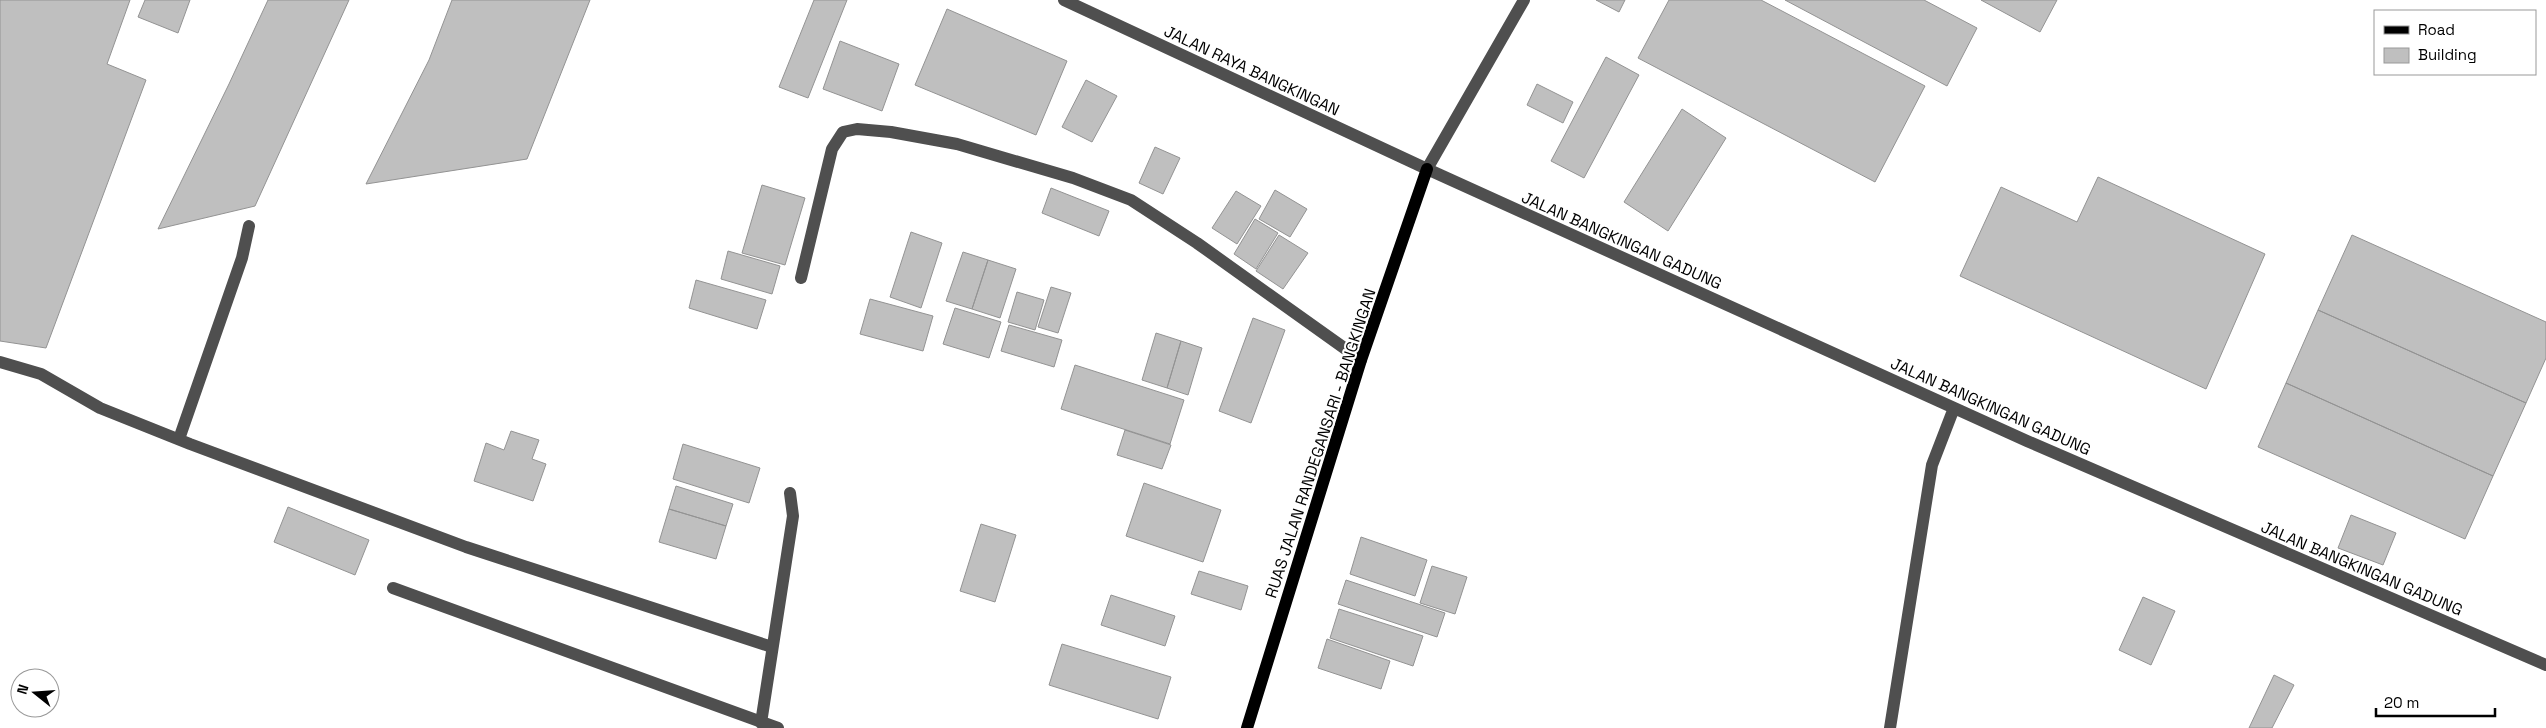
<svg xmlns="http://www.w3.org/2000/svg" width="2546" height="728" viewBox="0 0 2546 728" font-family="'Space Grotesk',sans-serif">
<style>
.building{fill:#bfbfbf;stroke:#939393}
.lines{fill:none;stroke-linecap:round;stroke-linejoin:round}
.minor{stroke:#4f4f4f;stroke-width:12}
.major{stroke:#000;stroke-width:12}
.labels{text-anchor:middle;stroke-width:4;stroke-linejoin:round;paint-order:stroke}
.street-label{font-size:16px;fill:#000;stroke:#fff}
</style>
<rect width="100%" height="100%" fill="#fff"/>
<path class="building" d="M0,0H130L107,64L146,80L46,348L0,341Z
M145,0H190L178,33L138,17Z
M268,0H349L255,206L158,229L229,84Z
M452,0H590L527,159L366,184L429,60Z
M814,0H847L808,98L779,87Z
M1596,0H1625L1619,12Z
M1669,0H1761L1925,86L1875,182L1638,58Z
M1785,0H1924L1977,28L1947,86Z
M1981,0H2057L2040,32Z
M947,9L1067,61L1036,135L915,85Z
M840,41L899,64L882,111L823,89Z
M1606,57L1639,75L1584,178L1551,161Z
M1086,80L1117,96L1092,142L1062,127Z
M1537,84L1573,102L1563,123L1527,105Z
M1682,109L1726,138L1668,231L1624,202Z
M1155,147L1180,158L1163,194L1139,183Z
M2098,177L2265,254L2206,389L1960,276L2001,187L2077,222Z
M762,185L805,198L785,265L742,253Z
M1051,188L1109,211L1099,236L1042,213Z
M1275,190L1307,209L1290,237L1259,219Z
M1236,191L1261,206L1237,244L1212,228Z
M1255,219L1278,233L1256,269L1234,254Z
M911,232L942,243L921,308L890,297Z
M1279,235L1308,253L1283,289L1256,271Z
M2352,235L2546,322V358L2526,403L2318,310Z
M728,251L780,266L772,294L721,279Z
M963,252L988,260L972,309L946,301Z
M988,260L1016,269L1000,318L972,309Z
M696,280L766,300L757,329L689,308Z
M1051,287L1071,293L1058,333L1038,327Z
M1017,292L1044,300L1035,330L1008,322Z
M870,299L933,316L923,351L860,334Z
M955,308L1001,322L989,358L943,344Z
M2318,310L2526,403L2493,476L2286,383Z
M1253,318L1285,330L1251,423L1219,411Z
M1009,325L1062,340L1054,367L1001,351Z
M1156,333L1181,341L1167,388L1142,380Z
M1181,341L1202,348L1188,395L1167,388Z
M1075,365L1184,400L1170,444L1061,409Z
M2286,383L2493,476L2465,539L2258,447Z
M1125,430L1171,445L1162,469L1117,455Z
M511,431L539,440L532,459L546,464L533,501L474,481L486,443L504,450Z
M683,444L760,468L749,503L673,479Z
M1144,483L1221,510L1203,562L1126,536Z
M676,486L733,504L726,526L669,509Z
M288,507L369,540L355,575L274,542Z
M669,509L726,526L716,559L659,542Z
M2351,515L2396,533L2383,565L2338,548Z
M981,524L1016,535L995,602L960,591Z
M1361,537L1427,560L1415,596L1350,574Z
M1432,566L1467,577L1455,614L1420,603Z
M1199,571L1248,586L1241,610L1191,594Z
M1346,580L1445,613L1437,637L1338,604Z
M1111,595L1175,616L1165,646L1101,625Z
M2143,597L2175,611L2151,665L2119,650Z
M1339,609L1423,636L1413,666L1330,638Z
M1327,639L1390,661L1381,689L1318,668Z
M1062,644L1171,677L1158,719L1049,685Z
M2274,675L2294,685L2272,728H2249Z"/>
<g class="lines">
<path class="minor" d="M1064,0L1427,169L2027,441L2546,665
M1427,169L1524,0
M801,278L832,149L843,132L857,129L891,132L957,144L1073,178L1131,200L1197,243L1361,360
M0,362L41,374L100,408L190,444L466,547L772,647
M179,439L242,258L249,226
M393,588L778,728
M761,723L793,516L790,493
M1890,728L1932,465L1954,408"/>
<path class="major" d="M1247,728L1361,360L1427,169"/>
</g>
<g class="labels">
<g class="street-label">
<text transform="translate(1252 70) rotate(25)" y="6">JALAN RAYA BANGKINGAN</text>
<text transform="translate(1622 240) rotate(24)" y="6">JALAN BANGKINGAN GADUNG</text>
<text transform="translate(1991 406) rotate(24)" y="6">JALAN BANGKINGAN GADUNG</text>
<text transform="translate(1320 443) rotate(-72)" y="6">RUAS JALAN RANDEGANSARI - BANGKINGAN</text>
<text transform="translate(2362 568) rotate(23)" y="6">JALAN BANGKINGAN GADUNG</text>
</g>
</g>
<rect x="2374" y="10" width="162" height="65" fill="#ffffff" stroke="#999999"/>
<rect x="2384" y="26" width="25" height="8" fill="#000000" stroke="#999999"/>
<text x="2418" y="35" font-size="15" fill="#000000">Road</text>
<rect x="2384" y="48" width="25" height="15" fill="#bfbfbf" stroke="#999999"/>
<text x="2418" y="60" font-size="15" fill="#000000">Building</text>
<g transform="translate(35 693) rotate(287)"><circle r="24" fill="#ffffff" stroke="#999999"/>
<path d="M0-4L9 19L0 12L-9 19Z" fill="#000000"/>
<text y="-8" font-size="14" font-weight="bold" text-anchor="middle" fill="#000000">N</text>
</g>
<path d="M2376 708v8h119v-8" fill="none" stroke="#000000" stroke-width="2.5"/>
<text x="2384" y="708" font-size="15" fill="#000000" stroke="#ffffff" stroke-width="4" paint-order="stroke">20 m</text>
</svg>
